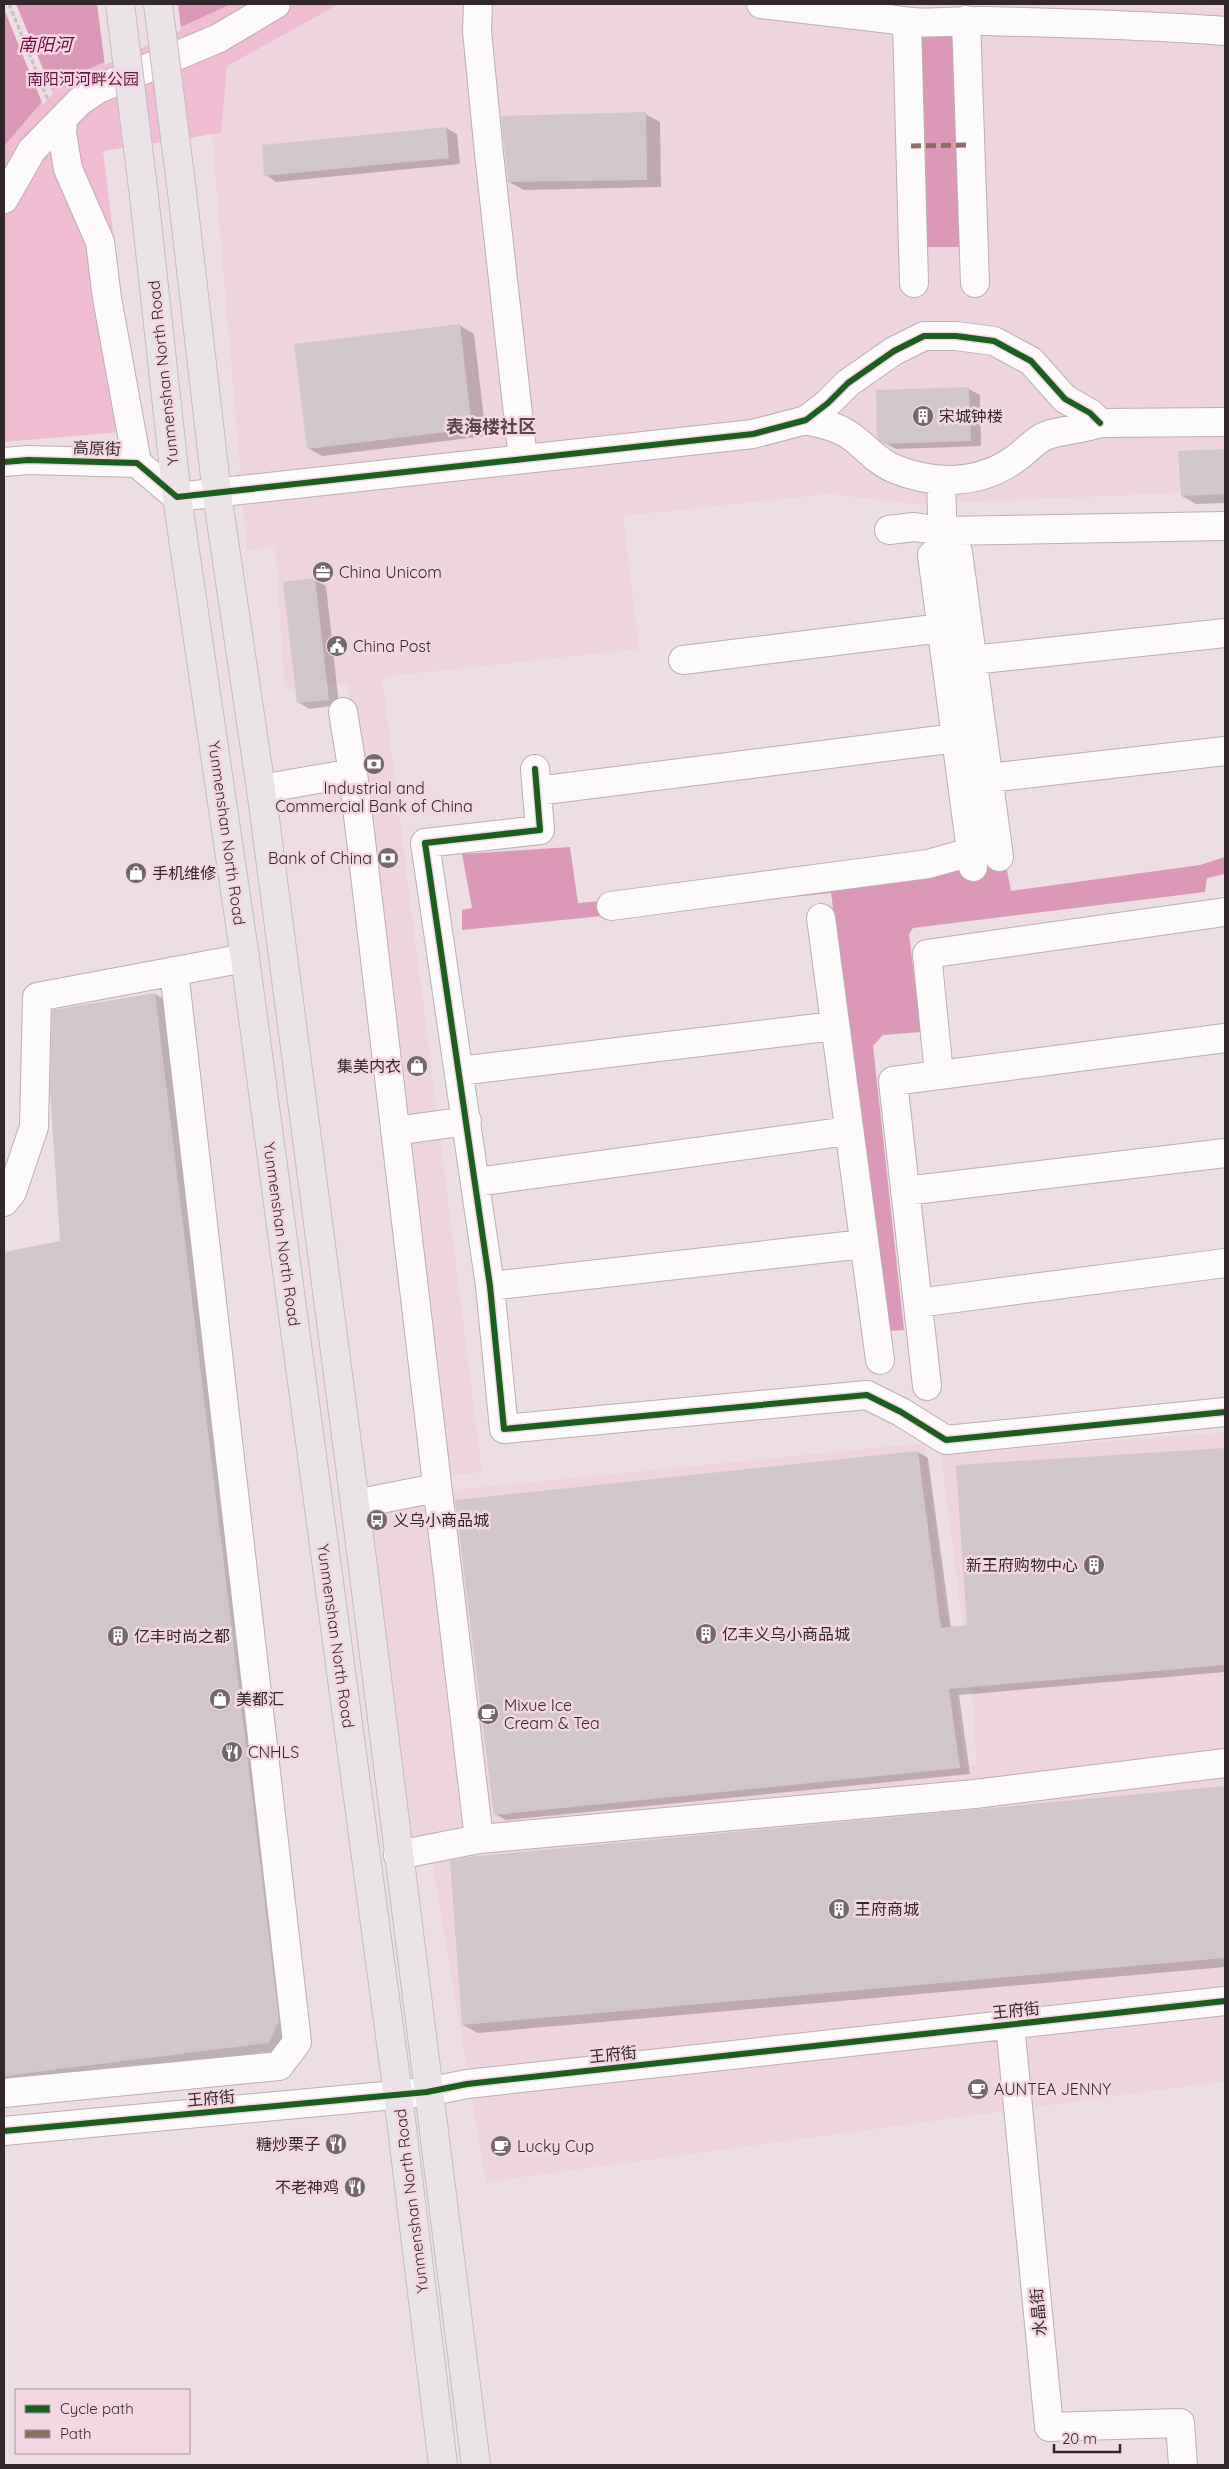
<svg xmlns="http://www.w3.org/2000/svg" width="1229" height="2469" viewBox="0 0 1229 2469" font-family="Quicksand,'Noto Sans SC',sans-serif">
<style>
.built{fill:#eed4de}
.green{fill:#efbcd2}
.water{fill:#dc99b7}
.pier{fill:#eddee4}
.shadow{fill:#0003}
.building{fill:#d1c6cb}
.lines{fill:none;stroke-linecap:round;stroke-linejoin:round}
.minor-casing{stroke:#baafb4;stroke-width:30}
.major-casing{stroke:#c4bcbf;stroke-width:30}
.path{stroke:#c6c1c3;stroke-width:3;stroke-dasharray:5 2.5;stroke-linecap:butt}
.minor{stroke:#fcfafb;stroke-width:28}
.major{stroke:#eae3e7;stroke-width:28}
.major-bridge-casing{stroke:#c4bcbf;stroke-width:30;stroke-linecap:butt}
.major-bridge{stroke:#eae3e7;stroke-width:28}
.quiet{stroke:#8d6e63;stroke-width:5;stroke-dasharray:10 5;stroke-linecap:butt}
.cycleway-casing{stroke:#f3d8e3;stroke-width:9}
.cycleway{stroke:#1b5e20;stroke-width:6}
.labels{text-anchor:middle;stroke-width:5;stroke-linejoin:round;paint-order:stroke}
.park-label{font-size:16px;fill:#661642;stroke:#f3d8e3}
.street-label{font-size:16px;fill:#32282c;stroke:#f3d8e3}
.poi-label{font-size:16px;fill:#32282c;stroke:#f3d8e3;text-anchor:start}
.water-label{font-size:18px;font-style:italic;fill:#77064a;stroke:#f3d8e3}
.neighbourhood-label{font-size:18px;font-weight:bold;fill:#5a444d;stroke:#f3d8e3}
</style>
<rect width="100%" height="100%" fill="#eddee4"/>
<path class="built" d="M339,4H1161L1225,8V491L916,504L827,494L623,516L639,649L382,677L482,1472L448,1476L347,682L285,689L275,545L247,551L212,136L221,133L227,66Z
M1225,1432V2081L486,2182L428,1838L410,1839L369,1511L443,1491L925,1443L965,1766L976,1765L974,1712L941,1455Z"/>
<path class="green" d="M4,4H339L227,66L221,133L103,151L135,410L143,430L4,442Z"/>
<path class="water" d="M4,4H231L58,83L4,146Z
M919,31L958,32L966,247H926Z
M570,847L578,903L939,873L987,850L1007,870L1011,891L1200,865L1225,857V874L1207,878L1205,892L913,928L909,934L921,1032L883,1035L873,1046L904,1330L890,1331L831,893L462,930V910L472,908L462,854Z"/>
<path class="pier" d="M4,4H16L53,93L43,105L4,9Z
M97,4H178L181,30L105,65Z"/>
<path class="shadow" d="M645,114L660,122L661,187L524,190L509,182Z
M446,128L457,134L460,164L276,182L266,175Z
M459,325L474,334L486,436L322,456L308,448Z
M969,389L980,395L981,446L896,449L885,443Z
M1225,450V503L1196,504L1182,496L1179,452Z
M315,580L326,586L339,705L309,709L298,702Z
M155,994L169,1002L293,2028L284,2050L4,2085V1253L62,1242Z
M1225,1449V1672L959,1695L970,1774L506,1820L495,1814L918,1452L928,1458L951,1628L969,1626L957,1467Z
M1225,1787V1967L478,2033L463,2025L468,1858Z"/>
<path class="building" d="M646,112L647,180L508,182L501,116Z
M446,127L449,158L264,176L262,145Z
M460,324L472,429L307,449L294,344Z
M969,387L971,441L884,444L877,438L876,390Z
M1225,449V494L1181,496L1178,451Z
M315,578L329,700L297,703L283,582Z
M155,993L279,2020L269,2043L4,2076V1252L60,1241L50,1090L52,1010Z
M1225,1448V1665L949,1689L960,1768L494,1815L455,1500L918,1451L941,1628L967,1625L956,1465Z
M1225,1786V1958L462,2025L450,1861L468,1857Z"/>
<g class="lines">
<g class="minor-casing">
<path id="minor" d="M478,4L477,31L489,154L523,459
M761,4L890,19C921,26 953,20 985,21C1065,23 1145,25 1225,31
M966,20L975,283
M907,23L914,283
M63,120L62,133L68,169L100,242L107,298L137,463
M4,199L32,150L80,101L98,89L219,38L276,4
M806,420C820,423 834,426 846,433C863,443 876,462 895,469C934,485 979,485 1015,459C1025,452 1034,441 1045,436C1063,429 1082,430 1100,423L1225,422
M4,462L28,460L137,463L177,497L753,434L806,420L828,403L848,383L894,351L924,336H956L994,341L1031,361L1065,399L1090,413L1100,423
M941,481L943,546
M889,530L914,527L942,531L1225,526
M683,660L942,628
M972,660L1225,633
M343,712L353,773L479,1839
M535,769L540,830L425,843L490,1286L504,1429L867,1395L901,1412L946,1440L1225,1412
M988,778L1225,751
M261,789L353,773
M537,791L956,738
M973,867L932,555L943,546L958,552L999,857
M611,906L928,864L971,852
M821,918L880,1360
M459,1071L834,1026
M939,1074L927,954L1225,912
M395,1131L467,1121
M476,1182L848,1131
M905,1191L1225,1153
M4,1202L12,1192L34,1127L37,997L245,958
M490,1286L864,1244
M918,1303L1225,1263
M927,1386L893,1081L1225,1038
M355,1504L436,1488
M398,1855L479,1839L975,1794L1225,1763
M1010,2024L1049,2427L1180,2423L1183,2465
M4,2093L279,2066L297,2042L174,971
M4,2131L427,2092L467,2084L1225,2001"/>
</g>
<g class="major-casing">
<path id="major" d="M182,192L217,494L261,789L355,1504L476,2465
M144,196L177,497L245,958L398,2095L443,2465"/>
</g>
<path class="path" d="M9,4L48,100"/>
<use href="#minor" class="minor"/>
<use href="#major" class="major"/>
<g class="major-bridge-casing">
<path id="major-bridge" d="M120,4L144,196
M158,4L182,192"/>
</g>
<use href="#major-bridge" class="major-bridge"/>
<path class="quiet" d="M911,146L971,145"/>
<g class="cycleway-casing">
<path id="cycleway" d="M4,462L28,460L137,463L177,497L753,434L806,420L828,403L848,383L894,351L924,336H956L994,341L1031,361L1065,399L1090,413L1100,423
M535,769L540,830L425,843L490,1286L504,1429L867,1395L901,1412L946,1440L1225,1412
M4,2131L427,2092L467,2084L1225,2001"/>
</g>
<use href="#cycleway" class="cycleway"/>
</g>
<defs>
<g id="building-disc" transform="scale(1.125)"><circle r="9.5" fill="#73686c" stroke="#f3d8e3"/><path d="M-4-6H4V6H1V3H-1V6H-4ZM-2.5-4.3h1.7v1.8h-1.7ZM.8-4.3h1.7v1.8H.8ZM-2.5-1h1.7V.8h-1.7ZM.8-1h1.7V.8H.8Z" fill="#fff"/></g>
<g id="office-disc" transform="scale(1.125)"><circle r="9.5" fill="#73686c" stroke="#f3d8e3"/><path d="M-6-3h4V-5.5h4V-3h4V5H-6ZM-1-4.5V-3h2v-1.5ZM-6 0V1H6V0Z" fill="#fff"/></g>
<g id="civic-disc" transform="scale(1.125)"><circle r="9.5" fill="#73686c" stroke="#f3d8e3"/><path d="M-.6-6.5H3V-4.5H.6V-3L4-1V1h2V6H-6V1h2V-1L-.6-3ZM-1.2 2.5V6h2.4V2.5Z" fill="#fff"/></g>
<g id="bank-disc" transform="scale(1.125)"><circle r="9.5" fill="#73686c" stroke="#f3d8e3"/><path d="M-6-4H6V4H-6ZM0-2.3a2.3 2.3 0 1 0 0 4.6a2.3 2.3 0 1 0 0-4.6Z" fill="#fff"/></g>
<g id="shop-disc" transform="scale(1.125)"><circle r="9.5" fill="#73686c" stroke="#f3d8e3"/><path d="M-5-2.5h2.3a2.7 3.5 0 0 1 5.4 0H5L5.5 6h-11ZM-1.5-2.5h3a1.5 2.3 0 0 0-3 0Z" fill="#fff"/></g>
<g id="bus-disc" transform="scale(1.125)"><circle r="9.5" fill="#73686c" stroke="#f3d8e3"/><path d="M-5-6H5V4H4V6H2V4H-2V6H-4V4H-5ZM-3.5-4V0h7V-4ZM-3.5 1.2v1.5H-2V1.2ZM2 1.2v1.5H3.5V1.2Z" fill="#fff"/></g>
<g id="cafe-disc" transform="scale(1.125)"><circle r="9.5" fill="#73686c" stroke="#f3d8e3"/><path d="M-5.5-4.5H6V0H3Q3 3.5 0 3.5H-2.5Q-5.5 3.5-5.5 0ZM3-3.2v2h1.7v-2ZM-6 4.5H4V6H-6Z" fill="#fff"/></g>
<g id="restaurant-disc" transform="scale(1.125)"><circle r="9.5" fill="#73686c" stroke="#f3d8e3"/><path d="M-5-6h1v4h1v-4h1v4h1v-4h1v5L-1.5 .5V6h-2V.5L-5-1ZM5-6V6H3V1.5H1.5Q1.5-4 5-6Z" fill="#fff"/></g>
</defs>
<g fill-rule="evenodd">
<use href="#building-disc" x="923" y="416"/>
<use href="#office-disc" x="323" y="572"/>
<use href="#civic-disc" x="337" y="646"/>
<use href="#bank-disc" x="374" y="764"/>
<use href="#bank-disc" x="388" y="858"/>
<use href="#shop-disc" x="136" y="873"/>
<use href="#shop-disc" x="417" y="1066"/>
<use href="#bus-disc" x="377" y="1520"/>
<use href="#building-disc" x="1094" y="1565"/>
<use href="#building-disc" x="706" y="1634"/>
<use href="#building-disc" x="118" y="1636"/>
<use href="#shop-disc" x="220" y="1699"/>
<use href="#cafe-disc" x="488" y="1714"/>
<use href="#restaurant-disc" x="232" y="1752"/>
<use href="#building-disc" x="839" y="1909"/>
<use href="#cafe-disc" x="978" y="2089"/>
<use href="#restaurant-disc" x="336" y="2144"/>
<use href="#cafe-disc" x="501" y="2146"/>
<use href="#restaurant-disc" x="355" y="2187"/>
</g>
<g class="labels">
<g class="park-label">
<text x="83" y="85">南阳河河畔公园</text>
</g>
<g class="street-label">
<text transform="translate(163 373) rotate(-96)" y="6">Yunmenshan North Road</text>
<text transform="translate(97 448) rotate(2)" y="6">高原街</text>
<text transform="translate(227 833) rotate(82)" y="6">Yunmenshan North Road</text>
<text transform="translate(282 1234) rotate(82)" y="6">Yunmenshan North Road</text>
<text transform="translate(336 1636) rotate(82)" y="6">Yunmenshan North Road</text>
<text transform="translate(1016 2010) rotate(-6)" y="6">王府街</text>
<text transform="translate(613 2054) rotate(-6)" y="6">王府街</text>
<text transform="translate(211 2098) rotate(-5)" y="6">王府街</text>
<text transform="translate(411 2201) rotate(-97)" y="6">Yunmenshan North Road</text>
<text transform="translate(1038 2312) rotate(-95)" y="6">水晶街</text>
</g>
<g class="poi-label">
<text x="939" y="422">宋城钟楼</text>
<text x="339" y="578">China Unicom</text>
<text x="353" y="652">China Post</text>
<text x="374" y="794" text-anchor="middle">Industrial and<tspan x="374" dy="18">Commercial Bank of China</tspan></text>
<text x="372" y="864" text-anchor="end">Bank of China</text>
<text x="152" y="879">手机维修</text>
<text x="401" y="1072" text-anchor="end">集美内衣</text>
<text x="393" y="1526">义乌小商品城</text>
<text x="1078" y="1571" text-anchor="end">新王府购物中心</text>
<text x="722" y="1640">亿丰义乌小商品城</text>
<text x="134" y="1642">亿丰时尚之都</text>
<text x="236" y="1705">美都汇</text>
<text x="504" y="1711">Mixue Ice<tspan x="504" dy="18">Cream &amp; Tea</tspan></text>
<text x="248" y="1758">CNHLS</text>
<text x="855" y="1915">王府商城</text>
<text x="994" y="2095">AUNTEA JENNY</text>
<text x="320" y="2150" text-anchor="end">糖炒栗子</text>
<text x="517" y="2152">Lucky Cup</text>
<text x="339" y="2193" text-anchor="end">不老神鸡</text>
</g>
<g class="water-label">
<text x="45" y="51">南阳河</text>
</g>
<g class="neighbourhood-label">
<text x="491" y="433">表海楼社区</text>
</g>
</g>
<rect width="1229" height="2469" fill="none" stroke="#32282c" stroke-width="10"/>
<rect x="15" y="2389" width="175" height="65" fill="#f3d8e3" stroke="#a6929a"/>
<rect x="25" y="2405" width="25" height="8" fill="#1b5e20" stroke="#a6929a"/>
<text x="60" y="2414" font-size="15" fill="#32282c">Cycle path</text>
<rect x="25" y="2430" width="25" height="8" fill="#8d6e63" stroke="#a6929a"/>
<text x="60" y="2439" font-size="15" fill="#32282c">Path</text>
<path d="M1054 2444v8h66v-8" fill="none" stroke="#32282c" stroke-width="2.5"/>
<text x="1062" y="2444" font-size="15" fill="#32282c" stroke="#f3d8e3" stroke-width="4" paint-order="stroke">20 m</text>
</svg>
